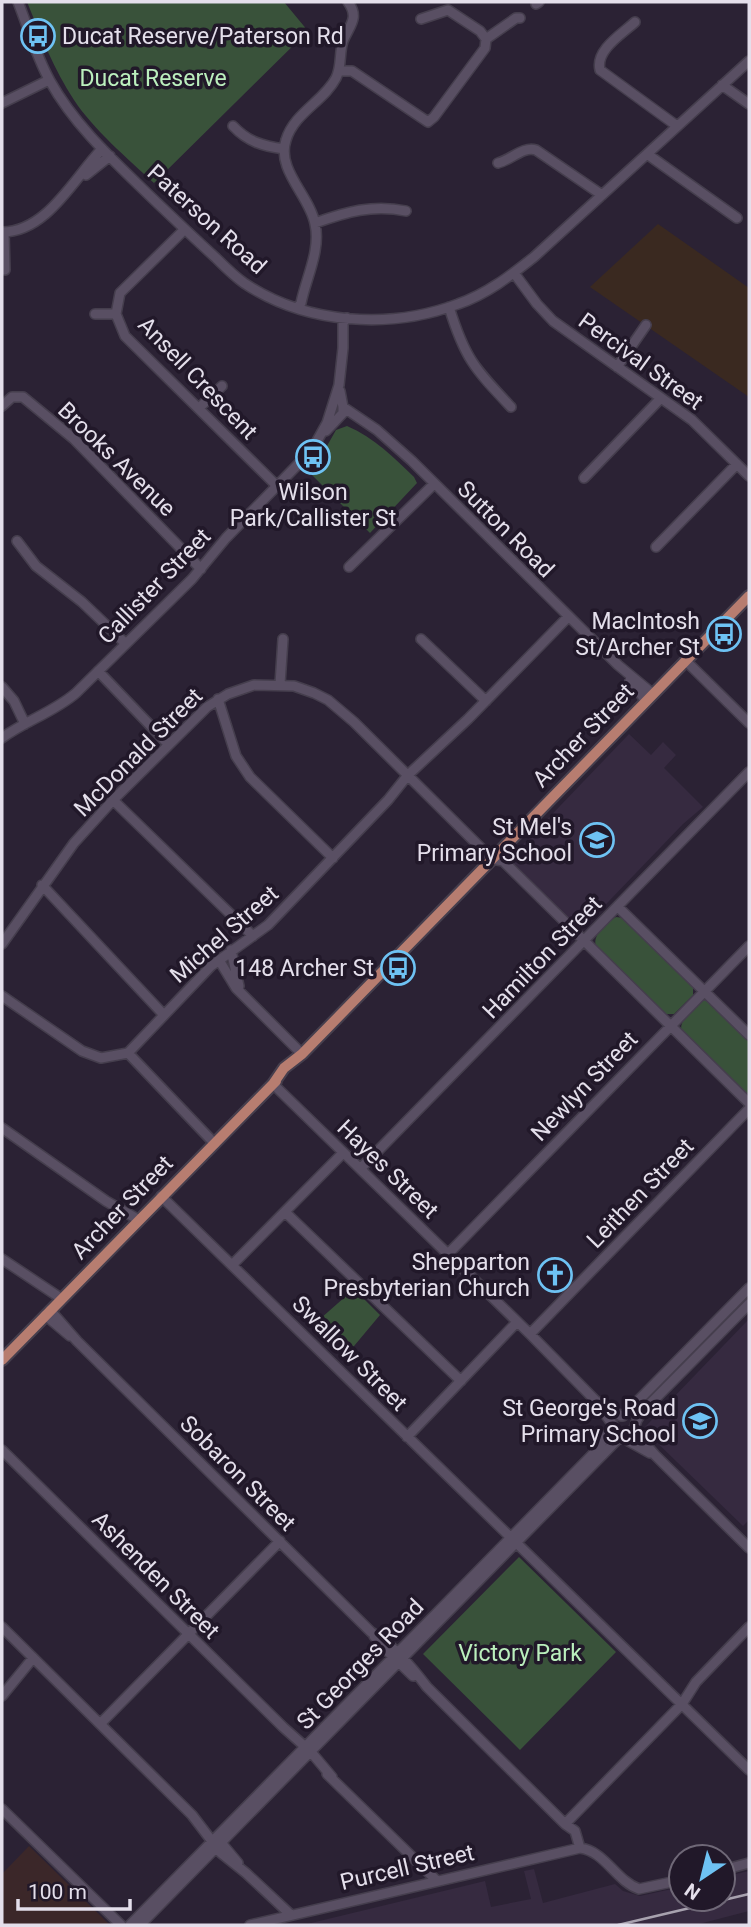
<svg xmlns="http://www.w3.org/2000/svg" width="751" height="1927" viewBox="0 0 751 1927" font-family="Roboto,sans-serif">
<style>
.commercial{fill:#3b2729}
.industrial{fill:#3a2920}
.built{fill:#362a40}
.green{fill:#39523a}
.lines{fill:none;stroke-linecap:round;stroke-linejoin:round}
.minor-casing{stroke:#453e4d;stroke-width:12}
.major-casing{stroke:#453e4d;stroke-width:14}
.minor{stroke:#594f63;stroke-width:9}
.major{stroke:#b77d70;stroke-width:10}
.rail{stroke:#a8a2af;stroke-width:2.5}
.labels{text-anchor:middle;stroke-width:7;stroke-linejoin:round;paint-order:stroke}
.poi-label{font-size:23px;fill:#e4dfeb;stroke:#211829;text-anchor:end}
.park-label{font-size:23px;fill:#bbefbd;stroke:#211829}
.street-label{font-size:23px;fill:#e4dfeb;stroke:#211829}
</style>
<rect width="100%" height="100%" fill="#2b2234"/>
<path class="commercial" d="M29,1846L110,1925H2V1874Z"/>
<path class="industrial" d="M658,224L749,288V397L590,287Z"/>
<path class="built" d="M629,734L651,755L663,742L676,755L664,768L703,807L683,824L586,925L574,924L514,864L512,856Z
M749,1319V1520L743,1526L646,1432L645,1427Z
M534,1869L543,1903L615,1884L623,1891L640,1896L681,1887V1899H723V1877L749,1871V1911L695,1925H303L485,1881L491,1907L531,1899L524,1871Z"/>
<path class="green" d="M27,2H284L308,31L154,183C128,159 93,129 74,100C54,70 41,36 27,2Z
M347,426C375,438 393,457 414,477L417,483L370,533L308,471L323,453L336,430Z
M616,917L624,918L693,987V995L674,1014H664L596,947C592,935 606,923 616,917Z
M707,999L749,1039V1098L681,1029C681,1017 696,1002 707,999Z
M354,1289L380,1315L344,1358L312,1326Z
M519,1557L616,1652L520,1750L423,1654Z"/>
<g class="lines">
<g class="minor-casing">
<path id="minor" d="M18,2C28,27 36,56 50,81C75,126 114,161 150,196C172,217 194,238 216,258C225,267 234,276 244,283C305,324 389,330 458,304C487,294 510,276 534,257L749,61
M536,4L539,2
M421,19L448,10L480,31L486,39
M635,22C622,34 595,50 600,70L677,126
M339,71H352L428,122L434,117L485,48L486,39L516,18H520
M722,85L749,104
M2,103L49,80
M233,126C248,142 263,146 284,149
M647,154L737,218
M498,163C511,160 523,146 536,150L602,195
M86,175L110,156
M315,223C346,212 373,204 406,211
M184,230L120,293L116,314L125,336L277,486
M2,232C47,232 74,178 102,149
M4,232L5,270
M514,273L537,304L553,321L692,420L749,476
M449,307C465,359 475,369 511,407
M297,308L301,303C306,278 321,250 315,224C310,196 276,170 286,140C294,113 324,101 336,78C342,66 339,53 343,41C349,26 360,18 348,2
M95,314H116
M617,367L646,325
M340,391L343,407L377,430L412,461L618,665L653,694
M2,406L12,397H23L74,439L201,569
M199,408L222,386
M326,431L343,413V407
M584,478L661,398
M17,541L36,566L82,602L126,644
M656,547L737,464
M349,567L434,484
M421,639L486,701
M685,660L749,723
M98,671L168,744
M630,680L646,701
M280,684L283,639
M2,687L14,701L25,724
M218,699L236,756L250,777L333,858
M2,738C25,721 54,712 76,693L192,579L226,538L312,450L327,423L339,385L343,348V323L347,318
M113,800L253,936
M499,857L749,1103
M42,885L164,1015
M618,907L749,1035
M2,944L74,843L113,800L207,707L228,694L254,685L294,686L314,693L328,700L354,722L485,852L492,859L503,861
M231,950L239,986
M219,960L236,988L302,1054
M2,996L82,1051L101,1058L128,1053L211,966L268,925L388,800L408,775L468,719L568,617
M128,1053L215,1144
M273,1084L530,1334L595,1400L613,1425
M2,1128L106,1201L139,1220
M361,1168L749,772
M161,1196L749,1770
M285,1212L461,1381
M447,1255L749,946
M2,1259L62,1299
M233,1264L343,1153
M50,1310L77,1341L371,1632C394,1646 411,1666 427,1687L565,1824L575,1831L580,1848
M45,1315L70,1336
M530,1334L749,1109
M599,1402L621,1416
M623,1416L749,1288
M634,1431L655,1455L749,1548
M407,1437L517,1322
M622,1437L632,1434L637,1420L643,1411L749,1304
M623,1438L650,1453
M2,1450L283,1727L311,1752L332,1777
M2,1627L192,1815L221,1853L246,1873L291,1915
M374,1636L384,1648L413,1676
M2,1696L33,1658
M100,1724L280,1541
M327,1774L436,1880
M2,1809L121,1925
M565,1824L682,1704L696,1682L749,1627
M218,1839L238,1863
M723,1870L749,1863
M130,1925L596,1451L613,1426
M140,1925L620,1437
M250,1925L580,1848C605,1851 616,1881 639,1889L681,1880"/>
</g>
<g class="major-casing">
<path id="major" d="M273,1084L284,1068L302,1054L749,596
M2,1360L276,1081"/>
</g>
<use href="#minor" class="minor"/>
<use href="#major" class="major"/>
<path class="rail" d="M618,1925L749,1894"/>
</g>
<defs>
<g id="bus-ring" transform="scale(1.75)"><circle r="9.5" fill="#211829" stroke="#6ec2f3" stroke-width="1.5"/><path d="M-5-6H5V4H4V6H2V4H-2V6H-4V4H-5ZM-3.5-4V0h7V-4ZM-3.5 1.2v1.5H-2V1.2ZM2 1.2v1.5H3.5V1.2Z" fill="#6ec2f3"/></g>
<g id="school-ring" transform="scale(1.75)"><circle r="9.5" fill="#211829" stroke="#6ec2f3" stroke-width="1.5"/><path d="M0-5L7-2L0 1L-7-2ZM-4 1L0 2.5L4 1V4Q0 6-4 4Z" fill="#6ec2f3"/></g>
<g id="church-ring" transform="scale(1.75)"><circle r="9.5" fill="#211829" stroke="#6ec2f3" stroke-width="1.5"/><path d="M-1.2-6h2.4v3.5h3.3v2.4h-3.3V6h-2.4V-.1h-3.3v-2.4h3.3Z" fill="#6ec2f3"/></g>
</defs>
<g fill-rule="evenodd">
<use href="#bus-ring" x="38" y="36"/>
<use href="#bus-ring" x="313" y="457"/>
<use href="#bus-ring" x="724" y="634"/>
<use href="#school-ring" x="597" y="840"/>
<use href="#bus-ring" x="398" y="968"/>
<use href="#church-ring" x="555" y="1275"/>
<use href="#school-ring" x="700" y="1421"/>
</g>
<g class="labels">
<g class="poi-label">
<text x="62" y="44" text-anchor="start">Ducat Reserve/Paterson Rd</text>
<text x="313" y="500" text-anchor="middle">Wilson<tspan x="313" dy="26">Park/Callister St</tspan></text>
<text x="700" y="629">MacIntosh<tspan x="700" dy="26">St/Archer St</tspan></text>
<text x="572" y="835">St Mel's<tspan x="572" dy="26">Primary School</tspan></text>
<text x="374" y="976">148 Archer St</text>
<text x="530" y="1270">Shepparton<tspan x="530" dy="26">Presbyterian Church</tspan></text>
<text x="676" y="1416">St George's Road<tspan x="676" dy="26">Primary School</tspan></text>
</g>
<g class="park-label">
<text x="153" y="86">Ducat Reserve</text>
<text x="520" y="1661">Victory Park</text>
</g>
<g class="street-label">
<text transform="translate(207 219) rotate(42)" y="8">Paterson Road</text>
<text transform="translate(641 361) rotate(36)" y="8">Percival Street</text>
<text transform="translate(198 378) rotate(46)" y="8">Ansell Crescent</text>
<text transform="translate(117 459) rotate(44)" y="8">Brooks Avenue</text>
<text transform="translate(506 529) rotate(45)" y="8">Sutton Road</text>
<text transform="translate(154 586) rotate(-46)" y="8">Callister Street</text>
<text transform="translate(583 735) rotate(-46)" y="8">Archer Street</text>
<text transform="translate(138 752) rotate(-45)" y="8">McDonald Street</text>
<text transform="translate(224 934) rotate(-41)" y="8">Michel Street</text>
<text transform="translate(542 957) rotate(-46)" y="8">Hamilton Street</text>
<text transform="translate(584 1086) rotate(-46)" y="8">Newlyn Street</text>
<text transform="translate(388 1169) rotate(44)" y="8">Hayes Street</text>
<text transform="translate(640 1193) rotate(-46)" y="8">Leithen Street</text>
<text transform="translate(122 1207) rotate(-46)" y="8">Archer Street</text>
<text transform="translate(350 1353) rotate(45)" y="8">Swallow Street</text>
<text transform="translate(238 1473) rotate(45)" y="8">Sobaron Street</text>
<text transform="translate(156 1575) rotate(45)" y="8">Ashenden Street</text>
<text transform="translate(360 1664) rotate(-46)" y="8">St Georges Road</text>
<text transform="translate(407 1867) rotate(-13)" y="8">Purcell Street</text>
</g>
</g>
<rect width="751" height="1927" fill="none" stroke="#e4dfeb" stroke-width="7"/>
<g transform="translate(702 1878) rotate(215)"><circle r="33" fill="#211829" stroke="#6f6877" stroke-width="2"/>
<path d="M0-5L12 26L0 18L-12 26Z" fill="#6ec2f3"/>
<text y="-10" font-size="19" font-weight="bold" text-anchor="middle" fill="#e4dfeb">N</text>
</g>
<path d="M18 1899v10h112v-10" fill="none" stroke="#e4dfeb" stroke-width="3.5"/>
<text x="28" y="1899" font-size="21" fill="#e4dfeb" stroke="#211829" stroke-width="5" paint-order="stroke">100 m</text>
</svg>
